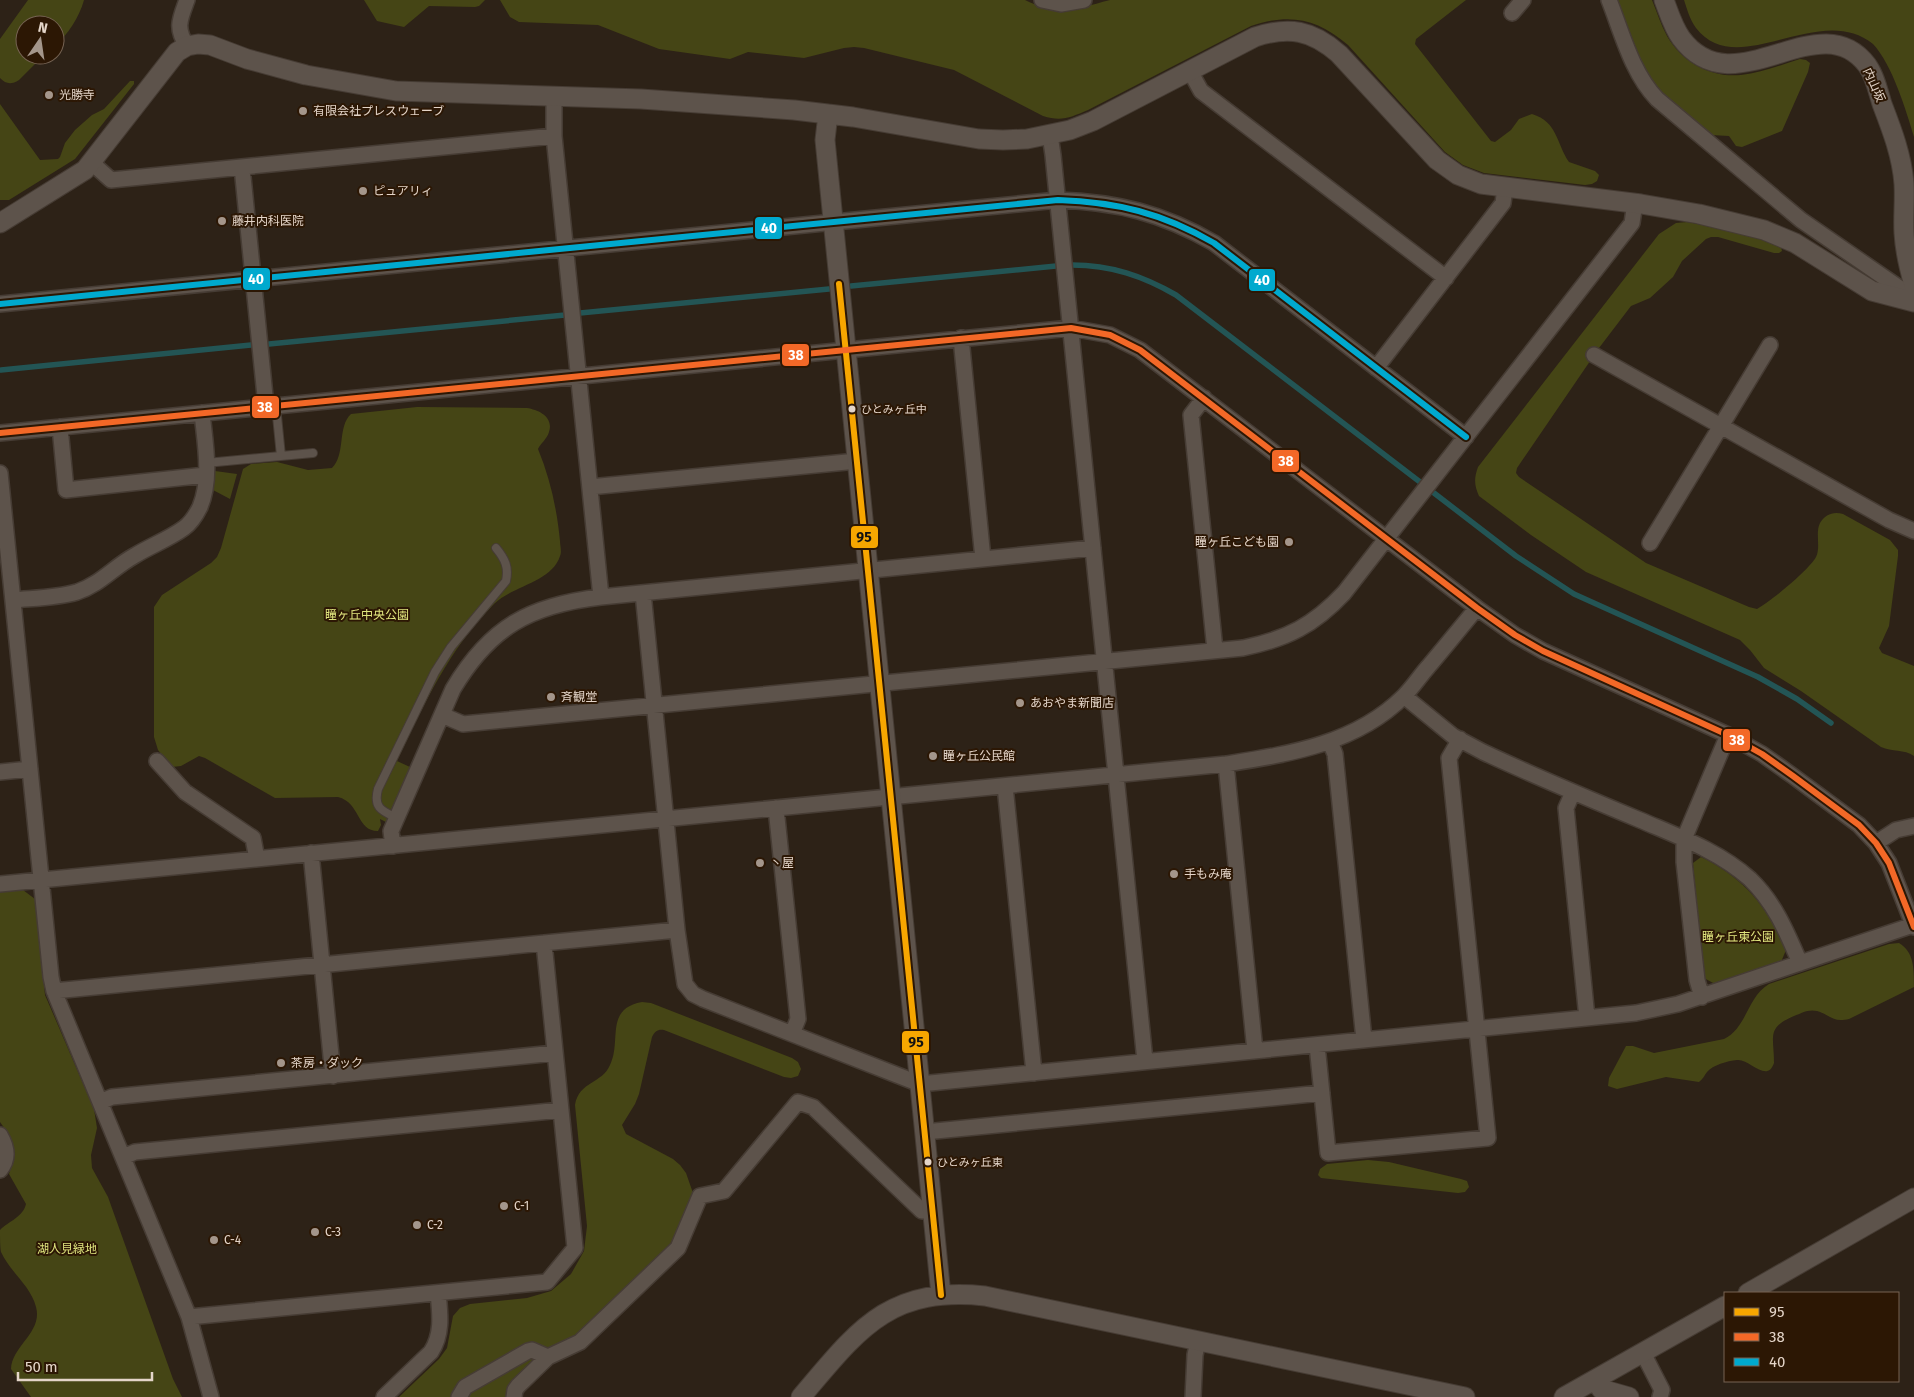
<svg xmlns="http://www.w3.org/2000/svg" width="1914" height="1397" viewBox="0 0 1914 1397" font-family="'Fira Sans','Noto Sans JP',sans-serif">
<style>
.green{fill:#454515}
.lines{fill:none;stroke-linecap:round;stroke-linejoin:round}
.stream{stroke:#235555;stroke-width:5.5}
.service-casing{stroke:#463c34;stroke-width:10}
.minor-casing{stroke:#463c34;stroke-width:18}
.tertiary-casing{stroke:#463c34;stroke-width:21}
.service{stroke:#5d534b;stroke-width:8}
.minor{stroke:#5d534b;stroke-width:15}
.tertiary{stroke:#5d534b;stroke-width:19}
.bus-1-casing{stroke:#2c1704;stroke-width:10}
.bus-2-casing{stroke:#2c1704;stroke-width:10}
.bus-3-casing{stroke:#2c1704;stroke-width:10}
.bus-1{stroke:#f7a600;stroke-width:6}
.bus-2{stroke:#f36827;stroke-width:6}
.bus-3{stroke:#00a9ce;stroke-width:6}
.poi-dot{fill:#a4968b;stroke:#2c1704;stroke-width:2}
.bus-dot{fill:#e4d5c9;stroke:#2c1704;stroke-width:2}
.labels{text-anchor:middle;stroke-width:4;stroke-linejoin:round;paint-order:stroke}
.bus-label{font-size:11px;fill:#e4d5c9;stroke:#2c1704;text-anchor:start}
.street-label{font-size:12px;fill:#e4d5c9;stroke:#2c1704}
.poi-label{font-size:12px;fill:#e4d5c9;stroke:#2c1704;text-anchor:start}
.park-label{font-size:12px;fill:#e0e57e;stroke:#2c1704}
.line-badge{stroke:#2c1704;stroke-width:2}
.badge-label{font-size:14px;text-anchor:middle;font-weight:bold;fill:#fff}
.pale-badge-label{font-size:14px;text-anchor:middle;font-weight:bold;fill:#111}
</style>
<rect width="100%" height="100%" fill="#2d2217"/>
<path class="green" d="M28,0H84C79,18 68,34 55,46V25H25V55H44L19,80C11,85 6,84 0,78V39Z
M364,0H485L479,6L475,7L429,6L404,27L377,21Z
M500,0H1025C1058,16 1076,9 1110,0H1466L1416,39L1415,44L1491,141L1495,142L1511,130L1519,119L1532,114C1558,122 1556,143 1569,162L1595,171L1599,175L1597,181L1592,184L1585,185L1484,173L1463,165L1445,152L1348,45C1317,18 1289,13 1251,26L1088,110C1071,117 1062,122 1043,116L954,70L864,48L854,47L844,48L804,58L748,52L730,59L659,49L598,25L519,22L510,17Z
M1617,0H1652C1657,12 1661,25 1667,36C1682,62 1710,78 1741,75C1761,73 1781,65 1800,59L1806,60L1810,63L1808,72L1782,131L1742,147L1736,146L1729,136L1711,135L1662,94L1646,73Z
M1684,0H1914V137C1906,110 1892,64 1873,44C1819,0 1738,82 1696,28C1690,20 1687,9 1684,0Z
M130,81H134V84L75,159L9,200H0V104L40,160L58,159L60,157L65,143L75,130L92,115L104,109Z
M1687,222C1716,228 1755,232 1781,247L1782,251L1779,253H1774L1718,237H1711L1706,239L1682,261L1673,277L1650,298L1631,306L1599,348L1517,468L1516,473L1519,477L1646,563L1749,607L1757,609C1770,602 1809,570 1816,557C1821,547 1815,533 1820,523C1825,514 1834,511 1843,514L1890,540L1898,550V556L1889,626L1879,648L1882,653L1914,666V756C1904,749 1892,752 1881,747L1801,691L1764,668L1750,650L1740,640L1586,572L1531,535L1479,496C1474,485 1474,478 1478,467L1659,234L1676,223Z
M417,407L527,408C539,410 554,417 549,432C547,439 541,443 538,449C550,478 557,509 560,541C560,545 562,552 560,556C552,582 512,586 494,604C447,652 426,701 397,761L410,767L386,822L380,819L381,825L378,831C356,831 361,803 338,797L275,798L205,758L199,756L181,766L172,767L158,750L154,737V607L162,595L211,563L217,557L221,548L243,469L251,464L277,462L308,470L332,468C346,454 337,427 351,414Z
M215,471L237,474L230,499L213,490Z
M1701,857C1744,878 1767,906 1786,950L1781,962L1715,984L1704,978L1693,863Z
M23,890L35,899L45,995L94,1109L97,1128L91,1155L92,1168L108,1197L173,1379L182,1397H31L11,1369C12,1346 43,1332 36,1307C31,1286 10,1272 1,1252C0,1247 0,1236 0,1230C9,1221 23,1217 26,1204L9,1174C10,1169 13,1164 14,1159C16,1145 8,1133 0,1122V892Z
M1899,943C1914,952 1914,968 1914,987L1849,1019C1832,1023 1831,1015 1817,1011C1808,1009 1802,1013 1794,1016C1766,1028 1774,1036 1774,1063C1767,1084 1749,1058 1737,1060C1727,1061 1713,1065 1707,1072C1704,1076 1703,1079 1699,1082L1666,1077L1617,1089L1608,1086L1609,1078L1626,1046H1633L1654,1053L1724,1039C1747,1028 1747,997 1769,984L1889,944Z
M642,1002L651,1003L792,1058L798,1062L801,1069L798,1076L791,1078L784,1077L664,1030C658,1029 655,1031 652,1037L639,1094L635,1104L622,1125L626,1134L673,1159L680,1165L686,1173L693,1193L677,1233L671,1243L581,1331L569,1340L508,1397H399L439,1359L447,1348L453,1316L460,1308L470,1304L527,1298L551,1291L571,1274L584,1251L587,1226L575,1105C579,1081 602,1084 610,1065C622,1041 604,1009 642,1002Z
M1368,1160L1389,1162L1461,1179L1467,1181L1469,1187L1465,1192L1458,1193L1321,1178L1318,1175L1320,1169L1327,1164Z"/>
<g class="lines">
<path class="stream" d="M1072,265C1111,265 1143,276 1176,295L1420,482
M851,286L1056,266
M580,313L829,289
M269,344L565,315
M1,370L251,345
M1434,493L1516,556L1574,594L1758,677L1797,699L1831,723"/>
<g class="service-casing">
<path id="service" d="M276,406L281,456
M206,463L313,453
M397,818C382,811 373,808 378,789L435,672L451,647L506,581C509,567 505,559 496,548"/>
</g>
<g class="minor-casing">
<path id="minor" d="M1042,0L1061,4L1084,0
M1609,0C1622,33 1632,73 1657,99L1801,220L1914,298
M1512,13L1523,0
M187,46C175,28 180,19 187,0
M1190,71L1201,91L1446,278
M554,96V136L601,597
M1050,135L1053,155L1145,1061
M92,163L111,180L554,136
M242,167L266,406
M0,304L1058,200C1117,202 1162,213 1214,243L1466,437
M961,338L983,559
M1594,355L1889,520L1914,531
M1376,368L1503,203L1505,188
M1204,398L1191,415L1215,650
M60,427L66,490L206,475
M0,433L1071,328L1110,335L1140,350L1477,608L1515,635L1543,651L1728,735L1762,754L1793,776L1859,825L1876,843L1889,863L1914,927
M0,473L51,977L54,991L189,1317L211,1397
M590,487L857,461
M1650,543L1770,345
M643,593L677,930L685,984L693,994L703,999L920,1084L1636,1013L1678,1004L1913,925
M13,600C34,598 56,598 77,592C99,585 114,567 134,556C150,546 169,539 184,528C191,523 196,515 200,507C212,478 205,443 202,413
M1404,696L1453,736L1483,752C1534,776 1587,798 1640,820C1677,836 1719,851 1750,879C1775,903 1787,933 1800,963
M442,715L463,724L1243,648C1287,639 1314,625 1344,593L1632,223L1635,203
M1330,742L1335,754L1364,1040
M157,761L185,792L253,838L257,859
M1226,764L1255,1051
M0,772L30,769
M1005,786L1034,1073
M1573,792L1566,808L1587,1018
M776,808L798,1019L792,1034
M1876,843L1896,830L1914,826
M393,846L391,831L453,689C490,627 530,605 601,597L1093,548
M311,853L333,1076
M0,884L1226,764C1289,754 1356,744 1404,696C1413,687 1420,676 1428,667C1445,647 1461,627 1477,608
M54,991L677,930
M1702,997L1697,980L1684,862V839L1728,735
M1317,1045L1328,1153L1488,1138L1449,758L1460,739
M100,1102L112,1097L555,1053
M925,1132L1322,1093
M0,1135C7,1147 9,1159 0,1170
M123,1157L135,1152L561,1110
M189,1317L547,1282L575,1248L544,943
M1643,1353L1662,1390L1660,1397
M384,1397L431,1352C443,1334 440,1313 438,1293
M459,1397L465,1387L528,1351L532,1350L548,1357
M514,1397L515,1390L518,1386L548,1357L580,1342L678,1248L700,1196L724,1191L798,1102L813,1107L922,1211L933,1210
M1193,1397L1195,1355L1198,1341"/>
</g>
<g class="tertiary-casing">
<path id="tertiary" d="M1664,0C1669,13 1673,27 1681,38C1734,110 1819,1 1867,65C1875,76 1878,91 1882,104C1892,130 1902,156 1904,184C1905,200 1903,217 1904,233C1905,251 1909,268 1914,285
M828,114L825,140L941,1295
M0,223L85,170L177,52L187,46L198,44L210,45L247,59L306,75L396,91L641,99L794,110L853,117L979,139L1003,140L1027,139L1070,130L1093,121L1255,37C1289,26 1312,30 1339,54L1437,160L1458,175L1481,184L1641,204L1699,214L1764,230L1795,243L1872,291L1914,302
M1748,1293L1914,1198
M1596,1380L1601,1389L1629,1397
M801,1397C858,1330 888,1286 985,1296L1465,1397
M1564,1397L1725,1306"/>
</g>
<use href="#service" class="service"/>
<use href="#minor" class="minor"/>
<use href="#tertiary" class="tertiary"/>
<g class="bus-1-casing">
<path id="bus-1" d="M839,284L941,1295"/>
</g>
<g class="bus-2-casing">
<path id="bus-2" d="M0,433L1071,328L1110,335L1140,350L1477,608L1515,635L1543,651L1728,735L1762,754L1793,776L1859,825L1876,843L1889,863L1914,927"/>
</g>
<g class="bus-3-casing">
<path id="bus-3" d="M0,304L1058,200C1117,202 1162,213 1214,243L1466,437"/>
</g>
<use href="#bus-1" class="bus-1"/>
<use href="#bus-2" class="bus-2"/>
<use href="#bus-3" class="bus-3"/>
</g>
<g class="poi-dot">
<circle cx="49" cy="95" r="5"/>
<circle cx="303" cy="111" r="5"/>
<circle cx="363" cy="191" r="5"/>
<circle cx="222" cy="221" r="5"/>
<circle cx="1289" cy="542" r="5"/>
<circle cx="551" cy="697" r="5"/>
<circle cx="1020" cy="703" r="5"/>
<circle cx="933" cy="756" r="5"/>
<circle cx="760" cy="863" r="5"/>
<circle cx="1174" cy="874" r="5"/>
<circle cx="281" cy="1063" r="5"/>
<circle cx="504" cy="1206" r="5"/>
<circle cx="417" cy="1225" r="5"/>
<circle cx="315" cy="1232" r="5"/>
<circle cx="214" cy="1240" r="5"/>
</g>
<g class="bus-dot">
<circle cx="852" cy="409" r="4.5"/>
<circle cx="928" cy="1162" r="4.5"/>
</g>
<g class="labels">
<g class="bus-label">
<text x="861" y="413">ひとみヶ丘中</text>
<text x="937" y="1166">ひとみヶ丘東</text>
</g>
<g class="street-label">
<text transform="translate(1874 85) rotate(66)" y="4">内山坂</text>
</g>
<g class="poi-label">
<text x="59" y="99">光勝寺</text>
<text x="313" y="115">有限会社プレスウェーブ</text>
<text x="373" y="195">ピュアリィ</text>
<text x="232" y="225">藤井内科医院</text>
<text x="1279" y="546" text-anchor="end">瞳ヶ丘こども園</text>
<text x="561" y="701">斉観堂</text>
<text x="1030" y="707">あおやま新聞店</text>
<text x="943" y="760">瞳ヶ丘公民館</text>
<text x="770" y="867">丶屋</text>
<text x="1184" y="878">手もみ庵</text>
<text x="291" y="1067">茶房・ダック</text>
<text x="514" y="1210">C-1</text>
<text x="427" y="1229">C-2</text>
<text x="325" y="1236">C-3</text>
<text x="224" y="1244">C-4</text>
</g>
<g class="park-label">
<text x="367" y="619">瞳ヶ丘中央公園</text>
<text x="1738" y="941">瞳ヶ丘東公園</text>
<text x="67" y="1253">湖人見緑地</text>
</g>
</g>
<g class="line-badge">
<rect x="754" y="216" width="29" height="24" rx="5" fill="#00a9ce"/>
<rect x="242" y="267" width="29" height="24" rx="5" fill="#00a9ce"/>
<rect x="1248" y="268" width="28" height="24" rx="5" fill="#00a9ce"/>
<rect x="781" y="343" width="29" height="24" rx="5" fill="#f36827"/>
<rect x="251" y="395" width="29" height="24" rx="5" fill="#f36827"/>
<rect x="1271" y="449" width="29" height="24" rx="5" fill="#f36827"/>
<rect x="850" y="525" width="29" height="24" rx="5" fill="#f7a600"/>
<rect x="1722" y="728" width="29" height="24" rx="5" fill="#f36827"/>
<rect x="901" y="1030" width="29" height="24" rx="5" fill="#f7a600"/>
</g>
<g class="badge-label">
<text x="769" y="233">40</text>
<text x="256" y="284">40</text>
<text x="1262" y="285">40</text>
<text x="796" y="360">38</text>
<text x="265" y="412">38</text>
<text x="1286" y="466">38</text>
<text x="1737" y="745">38</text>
</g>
<g class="pale-badge-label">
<text x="864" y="542">95</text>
<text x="916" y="1047">95</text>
</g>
<rect x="1724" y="1292" width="175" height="90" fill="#2c1704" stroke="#766353"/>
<rect x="1734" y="1308" width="25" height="8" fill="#f7a600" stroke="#766353"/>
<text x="1769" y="1317" font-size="15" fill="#e4d5c9">95</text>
<rect x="1734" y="1333" width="25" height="8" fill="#f36827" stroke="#766353"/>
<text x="1769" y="1342" font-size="15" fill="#e4d5c9">38</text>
<rect x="1734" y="1358" width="25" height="8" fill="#00a9ce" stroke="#766353"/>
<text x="1769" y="1367" font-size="15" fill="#e4d5c9">40</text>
<g transform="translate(40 40) rotate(13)"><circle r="24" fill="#2c1704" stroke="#766353"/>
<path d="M0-4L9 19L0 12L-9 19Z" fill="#a4968b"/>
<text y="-8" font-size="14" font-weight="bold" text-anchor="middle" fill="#e4d5c9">N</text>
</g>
<path d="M18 1372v8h134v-8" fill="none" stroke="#e4d5c9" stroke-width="2.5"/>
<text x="25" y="1372" font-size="15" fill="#e4d5c9" stroke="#2c1704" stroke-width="4" paint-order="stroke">50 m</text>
</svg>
